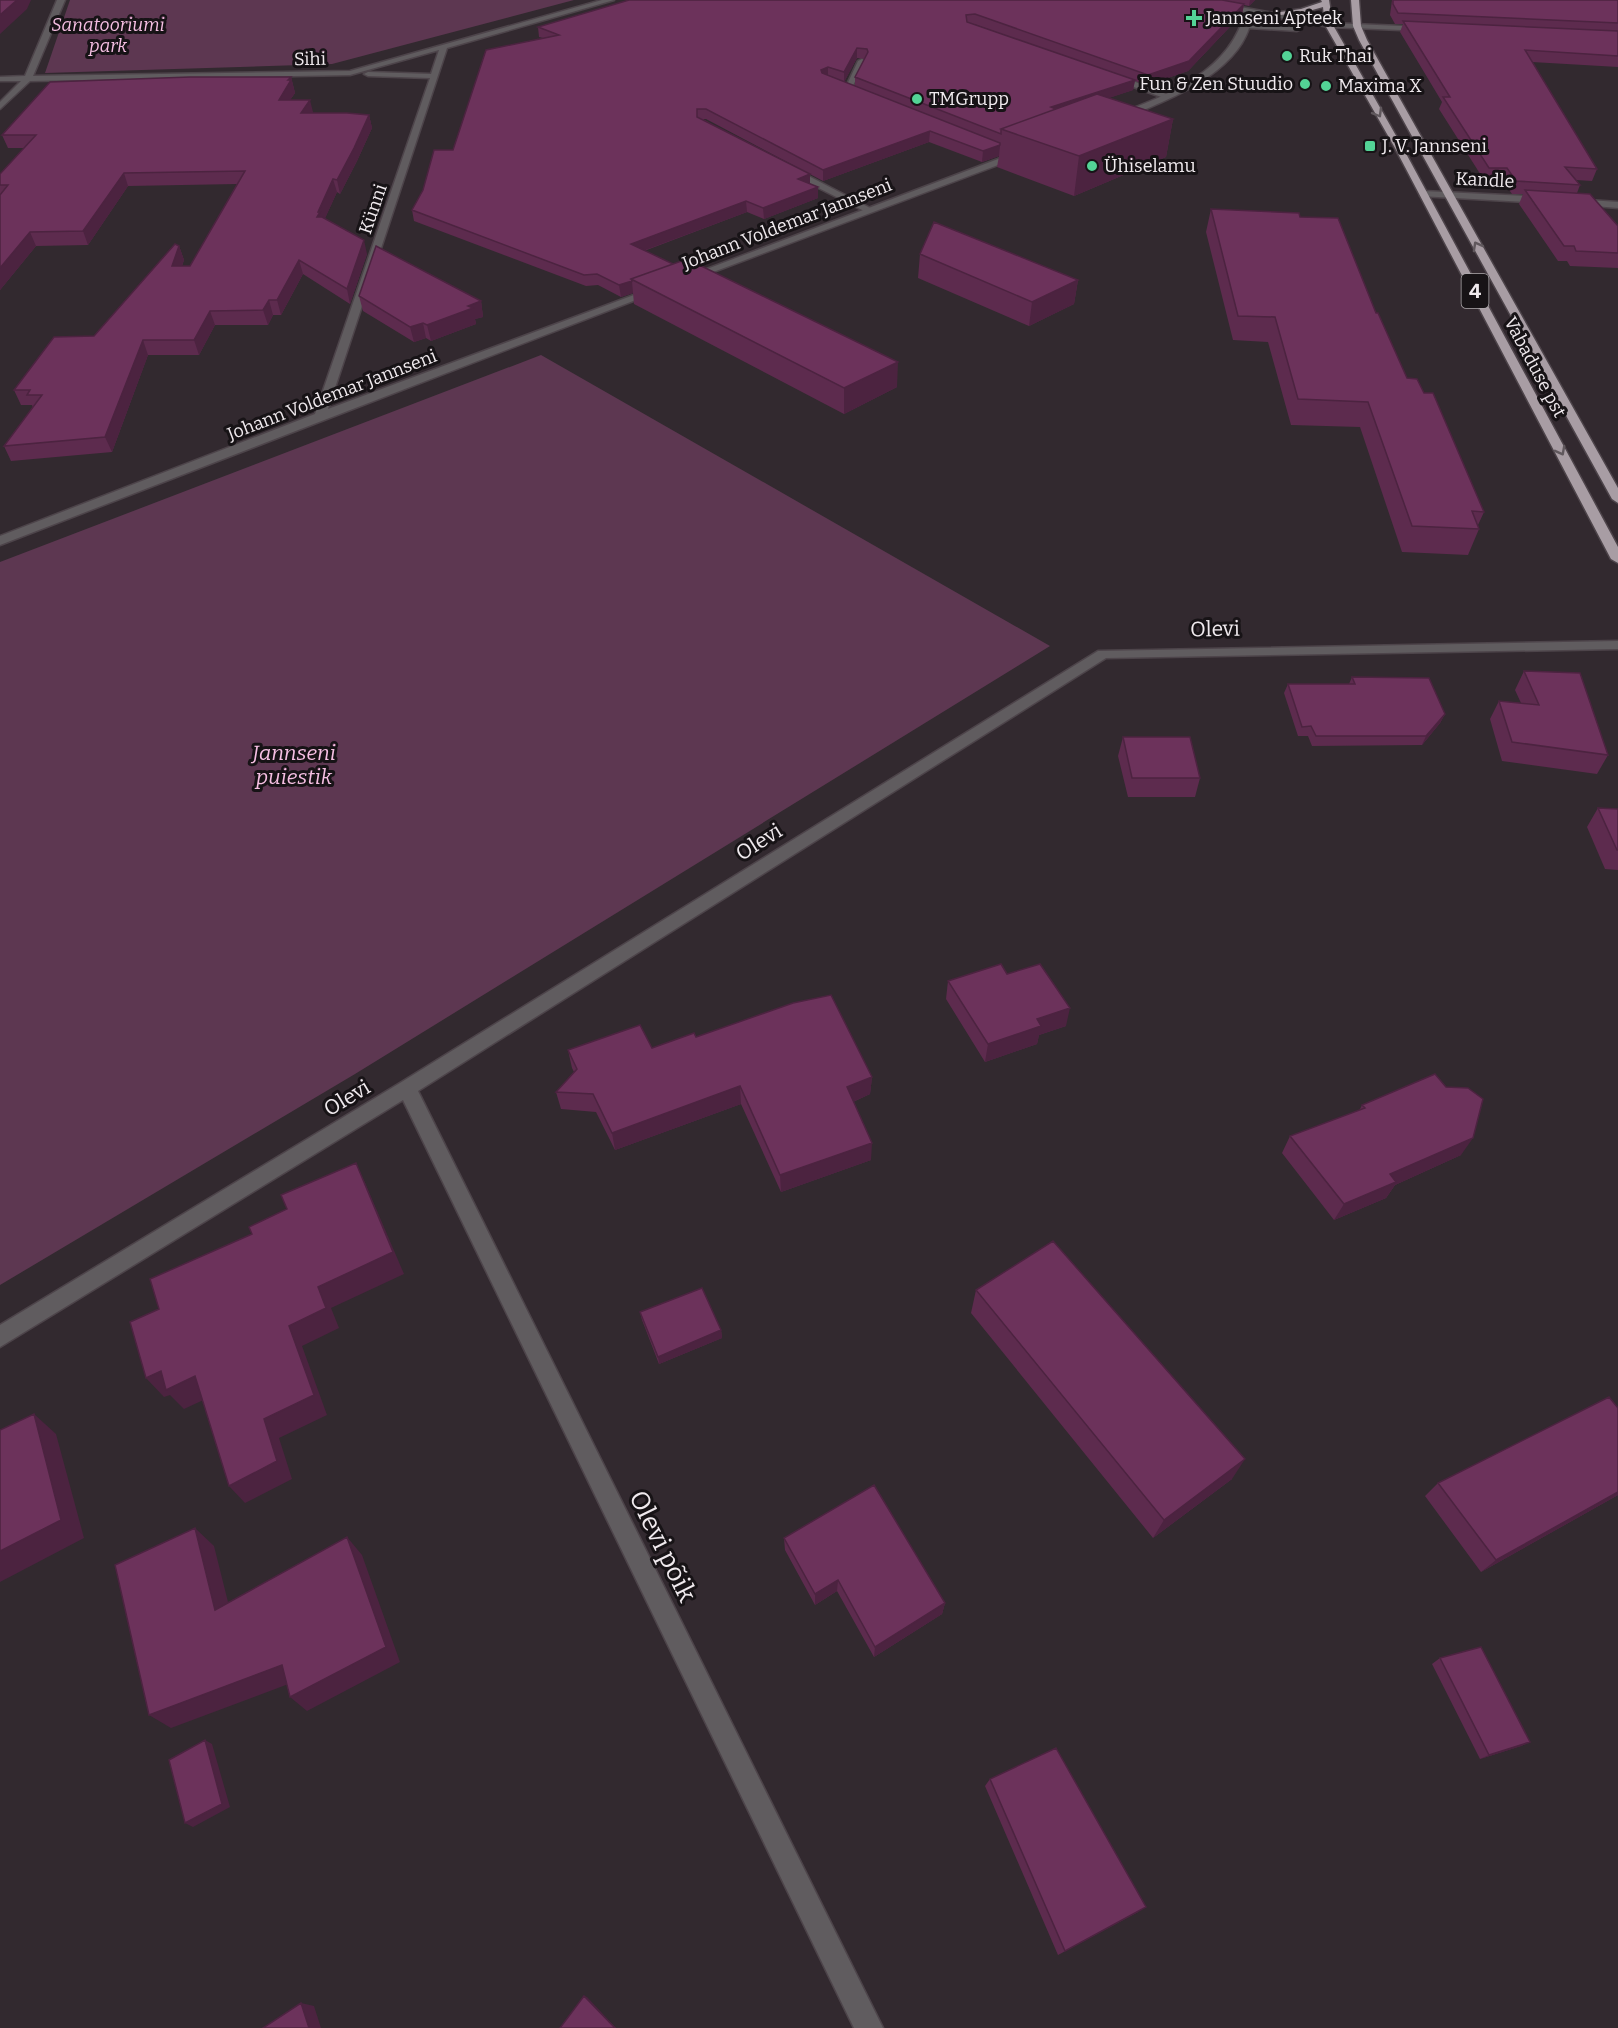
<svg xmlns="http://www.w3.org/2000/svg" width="1618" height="2028" viewBox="0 0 1618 2028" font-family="Bitter,serif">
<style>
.green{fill:#5d3751}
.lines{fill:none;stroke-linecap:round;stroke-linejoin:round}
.lane-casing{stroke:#4d444a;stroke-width:3}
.street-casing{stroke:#4d444a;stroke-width:3}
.highway-casing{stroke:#4d444a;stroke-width:3}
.lane{fill:#605c5f;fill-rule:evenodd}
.street{fill:#605c5f;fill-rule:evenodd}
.highway{fill:#a89da4;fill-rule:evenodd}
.wall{fill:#5d2b4e;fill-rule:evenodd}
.shaded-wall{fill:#4c2340}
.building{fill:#6c325b;stroke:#4c2340;stroke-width:1.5}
.oneway{stroke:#60585d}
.poi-dot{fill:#53d396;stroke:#171316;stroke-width:2}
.labels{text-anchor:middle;stroke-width:6;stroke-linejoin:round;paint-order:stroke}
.far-poi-label{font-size:18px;fill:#f0eaee;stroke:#171316;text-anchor:start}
.far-park-label{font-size:18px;font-style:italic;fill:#f6bfe3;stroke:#171316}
.far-street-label{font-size:18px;fill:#f0eaee;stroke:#171316}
.shield{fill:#171316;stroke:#afaaad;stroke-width:1.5}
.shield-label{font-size:20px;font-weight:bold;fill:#f0eaee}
.street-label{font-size:21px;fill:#f0eaee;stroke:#171316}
.park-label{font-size:21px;font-style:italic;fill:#f6bfe3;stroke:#171316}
.near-street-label{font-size:26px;fill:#f0eaee;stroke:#171316}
</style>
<rect width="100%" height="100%" fill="#32292f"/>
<path class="green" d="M70,0H574L332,64L45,73Z
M541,355L1050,646L355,1074L0,1285V562Z"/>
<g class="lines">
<g class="lane-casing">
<path id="lane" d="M862,59L866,61L851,89L844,91L858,61Z
M1109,74H1115L1171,96L1164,98L1109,78Z
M787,168H793L874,210L866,212L787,172Z"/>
</g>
<g class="street-casing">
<path id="street" d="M57,0H65L33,76L350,71L602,0H614L447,48L328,409L650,289L659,291L0,545V536L315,414L430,78L368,76L364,74L368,72L431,74L439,50L350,75L30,81L0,109V102L21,81H0V77L25,76Z
M1185,0H1201L1329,23L1425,27L1429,29L1425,31L1329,27L1252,13L1250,24L1297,27L1301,29L1297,31L1249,28C1233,76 1164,102 1121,119H1115V115C1168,95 1230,72 1245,12Z
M1019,151L1023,154L1022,156L692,280L683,278Z
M1423,191L1544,197L1549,200L1544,203L1420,196V192Z
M1574,199L1618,202V208L1571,204L1569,202Z
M1618,641V649L1106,658L418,1091L883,2028H854L403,1100L0,1347V1325L400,1083L1098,651Z"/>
</g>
<g class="highway-casing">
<path id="highway" d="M1321,0H1329L1333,25L1403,148L1618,547V563L1611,559L1395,148L1325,25L1323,7L1302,13L1270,16L1266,14L1301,9L1322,2Z
M1351,0H1359L1361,26L1367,40L1618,488V503L1612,499L1359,40L1353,26Z"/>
</g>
<use href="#lane" class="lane"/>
<use href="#street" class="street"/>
<use href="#highway" class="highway"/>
</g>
<path class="wall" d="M629,0H1255L1249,6L1244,5L1242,14L1188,71L1147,85L1135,81L1133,90L1108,98L1173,119L1166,157L1074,196L997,167L999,156L982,162L929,142L823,181L706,119H703L810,184L818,187V198L764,219L747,212L644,251L897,387L844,414L634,304L633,293L621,297L598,285L586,286L414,221L412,210L453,150L543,38L539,37L538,27ZM972,24H974L1041,48ZM857,58L865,59L855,77V86L844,82Z
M1392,0H1618V67L1532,62L1597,169L1592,181L1576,180L1580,185L1577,193L1618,226V268L1570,266L1567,261H1558L1519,204L1523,194H1512L1503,181L1484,180L1439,109L1442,102L1400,32L1403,24H1395L1390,15Z
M291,77L295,93L290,100L313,112L312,113L369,115L372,128L357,161L340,194L337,192L325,218L367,254L350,304L303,274L281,315H273L268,325H215L199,355H148L112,452L11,461L4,446L33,408L32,405H21L14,390L94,336L179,246L184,260L182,266H190L237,184L128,186L88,245L36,246L0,290V174L24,148H8L2,135Z
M1211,209L1300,217L1376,313L1407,378L1424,393L1484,512L1478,525L1479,529L1468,555L1402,552L1360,427L1291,425L1268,342L1233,340L1206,232Z
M920,254L1078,280L1074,304L1029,326L918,278Z
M359,296L481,301L483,317L475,319L476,324L431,341L426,338L414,342L363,311Z
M1524,671L1608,755L1597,774L1502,761L1490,719L1499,701L1521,703L1515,690Z
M1352,677L1445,714L1440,723L1422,745L1312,746L1308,736H1298L1284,693L1288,684H1349Z
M1123,737L1200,778L1195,797H1128L1118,756Z
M1598,808L1618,809V870L1605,869L1587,827Z
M1007,974L1066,1026L1039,1035L1037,1044L985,1062L946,999L948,981Z
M696,1037L872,1077L870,1094L853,1102L871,1160L781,1192L741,1104L615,1150L596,1112L561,1109L556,1092L574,1072L572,1068L568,1050L652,1048Z
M1362,1105L1461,1155L1395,1185L1386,1198L1334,1220L1282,1153L1290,1136L1359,1111Z
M976,1290L1232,1479L1153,1538L971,1313Z
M640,1312L721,1330L722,1338L659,1364L642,1320Z
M1618,1408V1495L1481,1572L1425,1496L1438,1483Z
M784,1538L945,1603L942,1614L874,1657L837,1591L815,1605L785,1550Z
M1440,1658L1530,1742L1521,1746L1480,1759L1432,1664Z
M990,1779L1138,1912L1058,1955L985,1786Z"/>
<path class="shaded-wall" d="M17,0H31L27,9L0,34V15Z
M1250,0H1255L1249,6Z
M1244,4L1242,14L1188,71L1147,85L1148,75Z
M857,48V58L844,82V72Z
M828,67V77L821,80V70Z
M291,77L295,93L282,112L279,100Z
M1135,80L1133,90L1050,118L1051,107Z
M310,100L313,112L305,126L301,113Z
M369,115L372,128L357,161L340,194L337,180Z
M1173,119L1166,157L1074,196L1079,156Z
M930,131L929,142L823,181V170Z
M1000,145L999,156L982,162L983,151Z
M124,173L128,186L88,245L83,231Z
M810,174V185L798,179Z
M333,179L337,192L323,223L317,217L318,212Z
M818,187V198L764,219L763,208Z
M746,201L747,212L632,255L631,244Z
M30,232L36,246L0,290V268Z
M364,240L367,254L350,304L347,289Z
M179,246L184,260L177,280L172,266Z
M299,260L303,274L281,315L277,300Z
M1078,280L1074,304L1029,326L1032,302Z
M632,281L633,293L621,297L619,285Z
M269,300L273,315L268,325L263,310Z
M481,301L483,317L475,319L476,324L431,341L427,325L468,306Z
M210,311L215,325L199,355L194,340Z
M423,323L426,338L414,342L410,327Z
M143,340L148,355L112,452L105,437Z
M898,362L897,387L844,414V388Z
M1445,714L1440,723L1422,745L1426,736Z
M1070,1008L1066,1026L1039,1035L1037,1044L985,1062L988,1044L1037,1019Z
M872,1077L870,1094L846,1105L847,1087Z
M740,1086L741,1104L615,1150L612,1133Z
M1473,1138L1461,1155L1395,1185L1386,1198L1334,1220L1344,1204L1390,1174Z
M872,1143L871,1160L781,1192L780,1175Z
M356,1163L366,1185L404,1274L331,1308L339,1328L302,1346L327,1415L279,1438L292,1479L245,1503L229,1486L264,1419L289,1326L318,1287Z
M721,1330L722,1338L659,1364L658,1357Z
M161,1371L195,1376L212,1396L184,1409L170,1395L164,1397L146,1378Z
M34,1414L56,1434L84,1538L0,1582V1551Z
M1245,1459L1232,1479L1153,1538L1164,1520Z
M1618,1492V1495L1481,1572L1496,1560Z
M195,1528L214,1546L234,1626L215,1610Z
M347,1537L362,1555L400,1662L307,1711L290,1697Z
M838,1580L837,1591L815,1605V1594Z
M945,1603L942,1614L874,1657L875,1647Z
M282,1665L299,1680L171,1728L149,1715Z
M205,1740L212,1744L230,1807L193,1827L185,1823Z
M1530,1742L1521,1746L1480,1759L1489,1755Z
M584,1996L587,1997L616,2028H615Z
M301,2003L314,2006L321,2028H309Z"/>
<path class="building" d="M0,0H17L0,15Z
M629,0H1222L1244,4L1189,61L1148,75L975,14L966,15L967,22L1135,80L1051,107L1056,109L1001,129V134L855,77L868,52L867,49L857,48L844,72L828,67L821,70L822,73L1000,143V145L983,151L930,131L823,170L706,109H697V117L810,174L798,179L818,187L763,208L746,201L631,244L673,264L631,279L632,281L619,285L597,274L584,275L412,210L423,190L434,150H453L486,50L559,35L538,27Z
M1393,0H1618V23L1398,13L1393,4Z
M1403,21L1618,31V56L1525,50L1597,169L1565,167L1580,185L1516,181L1507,168H1489L1443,97H1450Z
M190,77H291L288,80H291L279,100H310L301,113H347L369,115L354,148L337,180L333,179L318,212H320L317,217H322L364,240L347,289L299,260L277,300H269L263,310L210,311L194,340H143L105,437L4,446L42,395H27L30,390H14L54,337L94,336L175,244L179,246L172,266H190L245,171L124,173L83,231L30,232L0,268V195L8,185H0V174L36,135H2L50,82Z
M1097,94L1173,119L1079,156L1001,129Z
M1525,190L1590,194L1618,226V253L1576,251L1574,246H1564Z
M1211,209L1299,213L1300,217L1338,218L1376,313H1378L1407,378L1417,379L1424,393H1433L1484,512L1472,511L1479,529L1412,526L1368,402L1298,399L1275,317L1238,316Z
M934,222L1078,280L1032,302L920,254Z
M376,246L481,301L468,306L473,308L427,325L423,323L410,327L359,296Z
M687,259L898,362L844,388L631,279Z
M1524,671L1580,673L1608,755L1512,742L1499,701L1539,705Z
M1352,677L1429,678L1445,714L1426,736H1316L1311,726L1302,727L1288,684H1355Z
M1123,737H1190L1200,778H1132Z
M1598,808L1618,809V850H1617Z
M1001,964L1007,974L1040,964L1070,1008L1037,1019L1041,1026L988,1044L948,981Z
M831,995L872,1077L847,1087L872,1143L780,1175L740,1086L612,1133L593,1094L556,1092L577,1069L568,1050L640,1025L652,1048L694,1033L696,1037L793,1003Z
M1435,1074L1446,1087L1468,1088L1483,1099L1473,1138L1390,1174L1396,1182L1344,1204L1290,1136L1365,1108L1362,1105Z
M356,1163L393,1252L318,1287L326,1308L289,1326L314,1395L264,1419L277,1461L229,1486L195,1376L166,1390L161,1371L146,1378L130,1322L159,1309L150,1279L252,1234L249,1227L287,1209L281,1195Z
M1053,1241L1245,1459L1164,1520L976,1290Z
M702,1288L721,1330L658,1357L640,1312Z
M1609,1397L1618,1408V1492L1496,1560L1438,1483Z
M34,1414L61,1520L0,1551V1430Z
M874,1485L945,1603L875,1647L838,1580L815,1594L784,1538Z
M195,1528L215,1610L347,1537L386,1647L290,1697L282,1665L149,1715L115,1565Z
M1481,1647L1530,1742L1489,1755L1440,1658Z
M205,1740L222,1804L185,1823L169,1760Z
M1056,1748L1146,1907L1065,1951L990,1779Z
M584,1996L615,2028H560Z
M301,2003L309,2028H263Z"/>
<defs><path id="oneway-chevron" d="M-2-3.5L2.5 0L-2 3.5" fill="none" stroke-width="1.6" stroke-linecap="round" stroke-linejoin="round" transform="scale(1.5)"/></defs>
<g class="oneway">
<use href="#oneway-chevron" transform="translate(1378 113) rotate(60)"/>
<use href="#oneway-chevron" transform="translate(1477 246) rotate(-119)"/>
<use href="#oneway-chevron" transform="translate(1561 451) rotate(62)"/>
</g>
<g class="poi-dot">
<path d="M1191 9h6v6h6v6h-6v6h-6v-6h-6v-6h6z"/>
<circle cx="1287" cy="56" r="6"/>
<circle cx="1305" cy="84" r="6"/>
<circle cx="1326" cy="86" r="6"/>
<circle cx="917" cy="99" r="6"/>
<rect x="1364" y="140" width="12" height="12" rx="3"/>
<circle cx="1092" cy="166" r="6"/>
</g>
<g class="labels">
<g class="far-poi-label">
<text x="1206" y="24">Jannseni Apteek</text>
<text x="1299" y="62">Ruk Thai</text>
<text x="1293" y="90" text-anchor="end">Fun &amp; Zen Stuudio</text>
<text x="1338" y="92">Maxima X</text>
<text x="929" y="105">TMGrupp</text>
<text x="1382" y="152">J. V. Jannseni</text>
<text x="1104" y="172">Ühiselamu</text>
</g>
<g class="far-park-label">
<text x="108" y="31">Sanatooriumi<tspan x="108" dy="21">park</tspan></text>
</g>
<g class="far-street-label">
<text transform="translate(310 59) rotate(-1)" y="6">Sihi</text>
<text transform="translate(1485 180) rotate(3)" y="6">Kandle</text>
<text transform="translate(373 209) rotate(-71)" y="6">Künni</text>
<text transform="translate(787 224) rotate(-21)" y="6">Johann Voldemar Jannseni</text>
<text transform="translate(1535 367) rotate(62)" y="6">Vabaduse pst</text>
<text transform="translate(332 395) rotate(-21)" y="6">Johann Voldemar Jannseni</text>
</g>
<rect class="shield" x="1461.5" y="274" width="27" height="34" rx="4.5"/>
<g class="shield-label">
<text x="1475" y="298">4</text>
</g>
<g class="street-label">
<text transform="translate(1215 629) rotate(-1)" y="7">Olevi</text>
<text transform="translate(759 842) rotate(-32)" y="7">Olevi</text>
<text transform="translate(347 1098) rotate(-31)" y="7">Olevi</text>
</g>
<g class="park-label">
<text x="294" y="760">Jannseni<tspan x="294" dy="24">puiestik</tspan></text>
</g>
<g class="near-street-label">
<text transform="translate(663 1546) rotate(64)" y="9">Olevi põik</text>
</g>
</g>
</svg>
